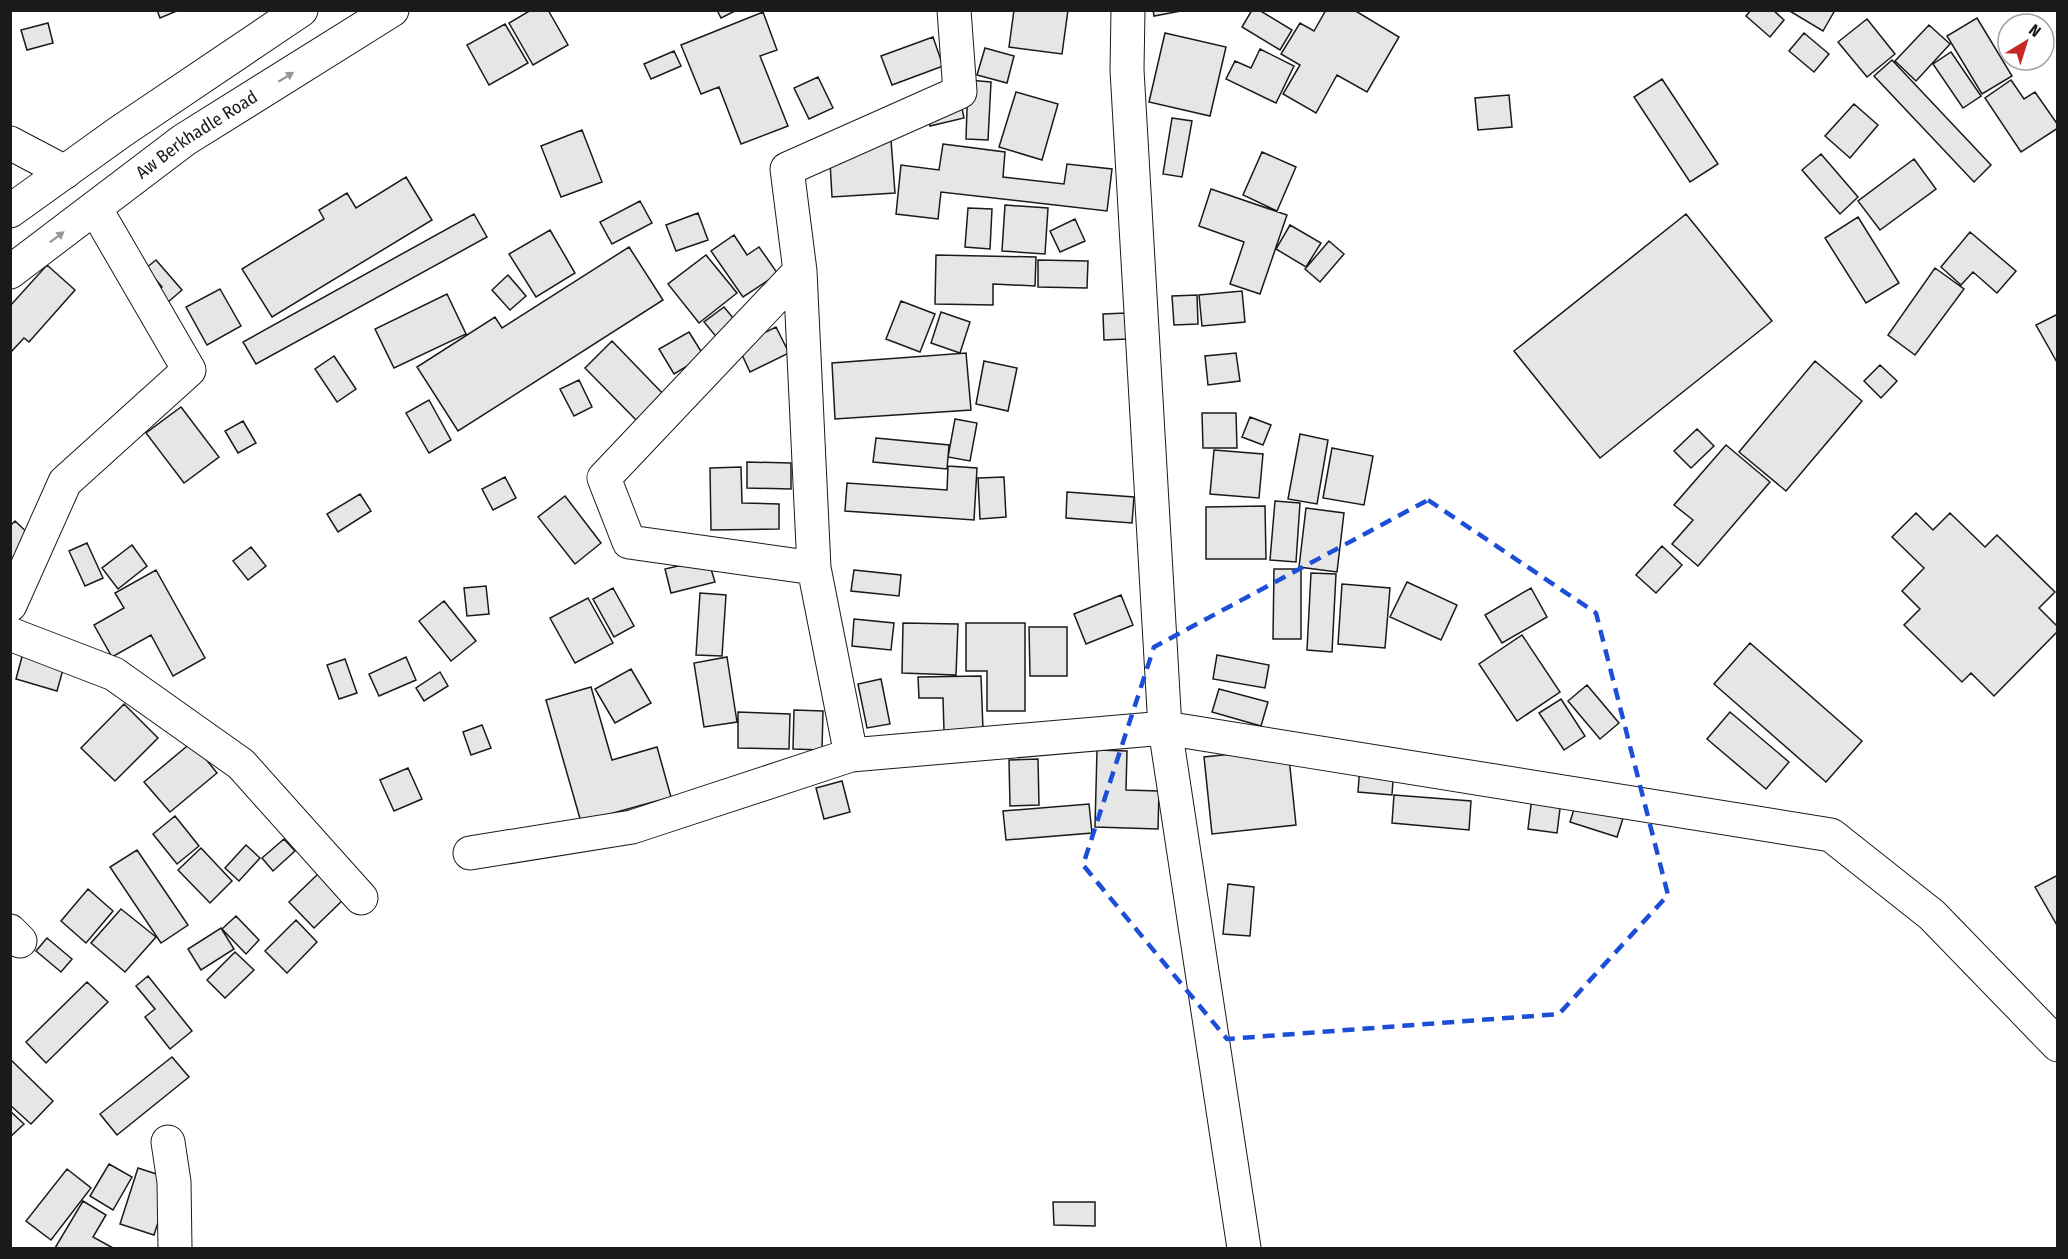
<svg xmlns="http://www.w3.org/2000/svg" width="2068" height="1259" viewBox="0 0 2068 1259" font-family="'Fira Sans Condensed',sans-serif">
<style>
.building{fill:#e6e6e6;stroke:#1a1a1a;stroke-width:1.5}
.lines{fill:none;stroke-linecap:round;stroke-linejoin:round}
.minor-casing{stroke:#1a1a1a;stroke-width:35}
.major-casing{stroke:#1a1a1a;stroke-width:35}
.minor{stroke:#fff;stroke-width:33}
.major{stroke:#fff;stroke-width:33}
.oneway{fill:#989898}
.marked{fill:none;stroke:#1d4ed8;stroke-width:4.5;stroke-dasharray:12 8;stroke-linejoin:round}
.labels{text-anchor:middle;stroke-width:4.5;stroke-linejoin:round;paint-order:stroke}
.street-label{font-size:18px;fill:#1a1a1a;stroke:#fff}
</style>
<rect width="100%" height="100%" fill="#fff"/>
<path class="building" d="M157,10H179L160,18Z
M531,10H548L568,45L533,65L509,23Z
M717,10H737L721,18Z
M1014,10H1068L1062,54L1009,47Z
M1153,10H1186L1154,16Z
M1252,10H1259L1292,30L1280,50L1242,27Z
M1326,10H1354L1399,37L1367,92L1337,75L1316,113L1283,94L1300,65L1281,54L1300,23L1314,31Z
M1751,10H1773L1784,20L1770,37L1746,16Z
M1788,10H1835L1823,31Z
M763,12L777,50L760,56L788,126L741,144L719,87L701,94L681,45Z
M1977,18L2012,76L1982,94L1947,36Z
M1867,19L1895,54L1867,77L1838,42Z
M48,23L53,43L27,50L21,30Z
M505,24L528,63L489,85L467,45Z
M1929,25L1950,44L1916,81L1895,61Z
M1165,33L1226,47L1210,116L1149,102Z
M1804,33L1829,54L1814,72L1789,51Z
M933,37L943,66L892,85L881,56Z
M985,48L1014,56L1007,83L977,75Z
M1260,49L1294,66L1276,103L1226,79L1235,61L1251,68Z
M674,51L681,66L651,79L644,64Z
M1951,52L1981,96L1963,108L1933,64Z
M1892,60L1991,165L1974,182L1874,76Z
M818,77L833,108L809,119L794,88Z
M1662,79L1718,164L1690,182L1634,97Z
M968,80L991,82L988,140L966,139Z
M2011,80L2024,99L2035,92L2058,125V128L2021,152L1985,98Z
M1016,92L1058,104L1042,160L999,147Z
M1509,95L1512,127L1478,130L1475,98Z
M960,99L964,118L930,126L925,106Z
M1854,104L1878,125L1850,158L1825,136Z
M1172,118L1192,121L1182,177L1163,174Z
M582,130L602,182L561,197L541,146Z
M891,140L895,193L832,197L829,144Z
M943,144L1005,152L1003,177L1064,184L1067,164L1112,169L1107,211L941,192L938,219L896,214L901,165L939,170Z
M1262,152L1296,167L1277,211L1243,195Z
M1821,154L1858,197L1840,214L1802,170Z
M1914,159L1936,189L1880,230L1858,201Z
M406,177L432,220L272,317L242,269L324,219L319,210L347,193L356,208Z
M1211,189L1287,215L1260,294L1230,284L1244,242L1199,226Z
M640,201L652,223L612,244L600,222Z
M1005,205L1048,208L1045,254L1002,251Z
M968,208L992,209L990,249L965,247Z
M698,213L708,240L676,251L666,225Z
M474,214L487,237L256,364L243,342Z
M1686,214L1772,321L1600,458L1514,351Z
M1858,217L1899,283L1866,303L1825,238Z
M1075,219L1085,241L1060,252L1050,231Z
M1290,225L1321,243L1306,267L1276,249Z
M550,230L575,273L536,297L509,254Z
M1970,232L2016,271L1997,293L1973,272L1961,285L1941,267Z
M734,235L747,255L759,247L778,274L743,297L711,251Z
M1329,241L1344,254L1320,282L1305,269Z
M629,247L663,300L458,431L417,367L495,317L502,328Z
M706,255L737,293L699,323L668,284Z
M936,255L1036,257L1035,286L993,284V305L935,304Z
M156,260L182,290L160,309L150,297L162,287L146,268Z
M1038,260L1088,261L1087,288L1038,287Z
M47,265L75,290L29,342L24,338L10,353V306Z
M1935,268L1964,289L1915,355L1888,335Z
M508,275L526,296L510,310L492,290Z
M220,289L241,326L207,345L186,307Z
M1242,291L1245,322L1202,326L1199,295Z
M447,294L466,334L394,368L375,329Z
M1197,295L1198,324L1174,325L1172,296Z
M901,301L935,314L920,352L886,339Z
M724,307L738,324L719,340L704,322Z
M941,312L970,322L960,353L931,343Z
M1126,313L1127,339L1104,340L1103,314Z
M2058,314V364L2036,325Z
M776,327L789,353L750,372L738,346Z
M689,332L704,356L674,374L659,349Z
M612,341L667,398L640,424L585,368Z
M966,353L971,410L835,419L832,363Z
M1236,353L1240,381L1208,385L1205,356Z
M334,356L356,389L337,402L315,369Z
M984,361L1017,368L1008,411L976,404Z
M1815,361L1862,401L1786,491L1739,452Z
M1880,365L1897,381L1881,398L1864,381Z
M579,380L592,407L574,416L560,389Z
M429,400L451,440L429,453L406,413Z
M181,407L219,457L184,483L146,433Z
M1202,413H1236L1237,448H1203Z
M1250,417L1271,425L1263,445L1242,437Z
M955,419L977,423L970,461L948,457Z
M243,421L256,443L238,453L225,431Z
M1697,429L1714,446L1691,468L1674,451Z
M1300,434L1328,440L1317,504L1288,499Z
M876,438L949,445L947,469L873,462Z
M1726,445L1770,482L1698,566L1672,544L1693,520L1674,505Z
M1332,448L1373,456L1364,505L1323,498Z
M1214,450L1263,454L1259,498L1210,494Z
M747,462L791,463V489L747,488Z
M948,466L977,468L974,520L845,511L847,483L947,490Z
M741,467L742,503L779,504V529L711,530L710,468Z
M505,477L516,498L493,510L482,489Z
M1004,477L1006,517L980,519L978,478Z
M1067,492L1134,497L1132,523L1066,518Z
M360,494L371,511L338,532L327,514Z
M565,496L601,543L575,564L538,517Z
M1275,501L1300,503L1296,562L1270,560Z
M1265,506L1266,559H1206V507Z
M1306,508L1344,513L1337,572L1299,567Z
M1916,513L1933,530L1950,513L1985,547L1997,535L2055,592L2039,608L2058,627V631L1994,696L1971,673L1962,682L1904,625L1920,609L1902,591L1924,568L1892,537Z
M15,521L33,538L10,563V526Z
M87,543L103,578L85,586L69,551Z
M132,545L147,566L118,589L102,568Z
M1662,546L1682,565L1656,593L1636,575Z
M251,547L266,566L248,580L233,561Z
M708,559L715,582L671,593L665,569Z
M1274,569H1301V639H1273Z
M156,570L205,658L173,676L151,635L112,657L94,625L124,608L115,593Z
M854,570L901,575L899,596L851,591Z
M1311,573L1336,574L1332,652L1307,650Z
M1407,582L1457,605L1441,640L1390,617Z
M1342,584L1390,588L1385,648L1338,644Z
M486,586L489,614L467,616L464,588Z
M613,588L634,626L614,637L593,599Z
M1531,588L1547,617L1502,643L1485,615Z
M700,593L726,595L722,656L696,655Z
M1121,595L1133,625L1086,644L1074,614Z
M588,598L613,643L575,663L550,618Z
M444,601L476,641L451,661L419,621Z
M854,619L894,623L891,650L852,646Z
M903,623L958,624L956,675L902,673Z
M966,623H1025V711H987V671H966Z
M1029,627H1067V676H1030Z
M1522,635L1560,692L1517,721L1479,664Z
M1750,643L1862,741L1826,782L1714,684Z
M23,653L64,666L57,691L16,679Z
M1217,655L1269,665L1265,688L1213,679Z
M406,657L416,680L379,696L369,674Z
M727,657L737,722L704,727L694,663Z
M345,659L357,693L339,699L327,665Z
M631,669L651,703L615,723L595,689Z
M440,672L448,686L424,701L416,688Z
M981,676L983,730L944,731L943,698H919L918,677Z
M881,679L890,724L867,728L858,684Z
M1587,685L1619,723L1600,739L1568,701Z
M591,687L612,760L657,747L671,797L581,822L546,700Z
M1219,689L1268,702L1261,726L1212,712Z
M1561,699L1585,736L1564,750L1539,713Z
M124,704L158,738L115,781L81,748Z
M794,710L823,711L822,750L793,749Z
M738,712L790,714L789,749L738,748Z
M1730,712L1789,762L1766,789L1707,739Z
M482,725L491,748L471,755L463,732Z
M192,742L217,773L170,812L144,782Z
M1288,748L1296,825L1212,834L1204,757Z
M1097,750L1127,751L1126,790L1159,791L1158,829L1095,827Z
M1038,759L1039,805L1010,806L1009,760Z
M1360,765L1394,766L1392,795L1358,792Z
M408,768L422,799L394,811L380,780Z
M842,781L850,812L824,819L816,788Z
M1533,789L1562,792L1557,833L1528,829Z
M1579,793L1626,809L1617,837L1570,822Z
M1394,795L1471,801L1469,830L1392,823Z
M1089,804L1092,833L1006,840L1003,811Z
M175,816L199,846L177,864L153,834Z
M284,839L295,851L273,871L262,858Z
M246,845L260,858L239,881L225,868Z
M201,848L232,881L210,903L178,870Z
M137,850L188,925L161,943L110,867Z
M319,873L344,899L314,928L289,902Z
M2058,875V927L2035,887Z
M1228,884L1254,887L1250,936L1223,934Z
M88,889L113,911L86,943L61,921Z
M121,909L156,937L125,972L91,943Z
M236,916L259,940L246,954L222,929Z
M296,920L317,942L287,973L265,951Z
M221,928L234,949L201,970L188,949Z
M47,938L72,959L61,972L36,951Z
M235,952L254,970L225,998L207,980Z
M148,976L192,1031L170,1049L145,1017L155,1009L136,986Z
M87,982L108,1002L46,1063L26,1042Z
M172,1057L189,1077L117,1135L100,1114Z
M10,1059L53,1101L31,1124L10,1105Z
M10,1111L24,1124L10,1137Z
M109,1164L132,1177L113,1210L90,1196Z
M138,1168L172,1179L154,1235L120,1224Z
M67,1169L91,1188L51,1240L26,1221Z
M83,1201L106,1215L93,1237L113,1248H55Z
M1053,1202H1095V1226L1054,1225Z"/>
<g class="lines">
<g class="minor-casing">
<path id="minor" d="M1128,10L1127,70L1165,728L1244,1248
M10,143L65,172
M800,271L604,478L629,542L814,568
M10,605L65,482L189,370L95,208
M10,634L114,674L241,764L361,898
M851,755L814,568L800,271L787,169L960,92L954,10
M470,853L632,827L851,755L1165,728L1831,835L1932,915L2058,1045
M10,931L20,941
M168,1142L174,1182L175,1248"/>
</g>
<g class="major-casing">
<g id="major">
<path d="M10,211L120,132L301,10"/>
<path id="s1" d="M10,272L184,140L392,10"/>
</g>
</g>
<use href="#minor" class="minor"/>
<use href="#major" class="major"/>
</g>
<defs><path id="oneway-solid" d="M-6-.8H1V-3.2L6.5 0L1 3.2V.8H-6Z" transform="scale(1.5)"/></defs>
<g class="oneway">
<use href="#oneway-solid" transform="translate(286 77) rotate(-32)"/>
<use href="#oneway-solid" transform="translate(57 237) rotate(-37)"/>
</g>
<path class="marked" d="M1428,500L1596,613L1668,895L1559,1014L1227,1039L1083,865L1154,647Z"/>
<g class="labels">
<g class="street-label">
<text dy="6" stroke="none"><textPath href="#s1" startOffset="232">Aw Berkhadle Road</textPath></text>
</g>
</g>
<rect width="2068" height="1259" fill="none" stroke="#1a1a1a" stroke-width="24"/>
<g transform="translate(2026 42) rotate(38)"><circle r="28" fill="#ffffff" stroke="#a3a3a3" stroke-width="1.5"/>
<path d="M0-4.5L10 22L0 15L-10 22Z" fill="#c62828"/>
<text y="-9" font-size="16" font-weight="bold" text-anchor="middle" fill="#1a1a1a">N</text>
</g>
</svg>
